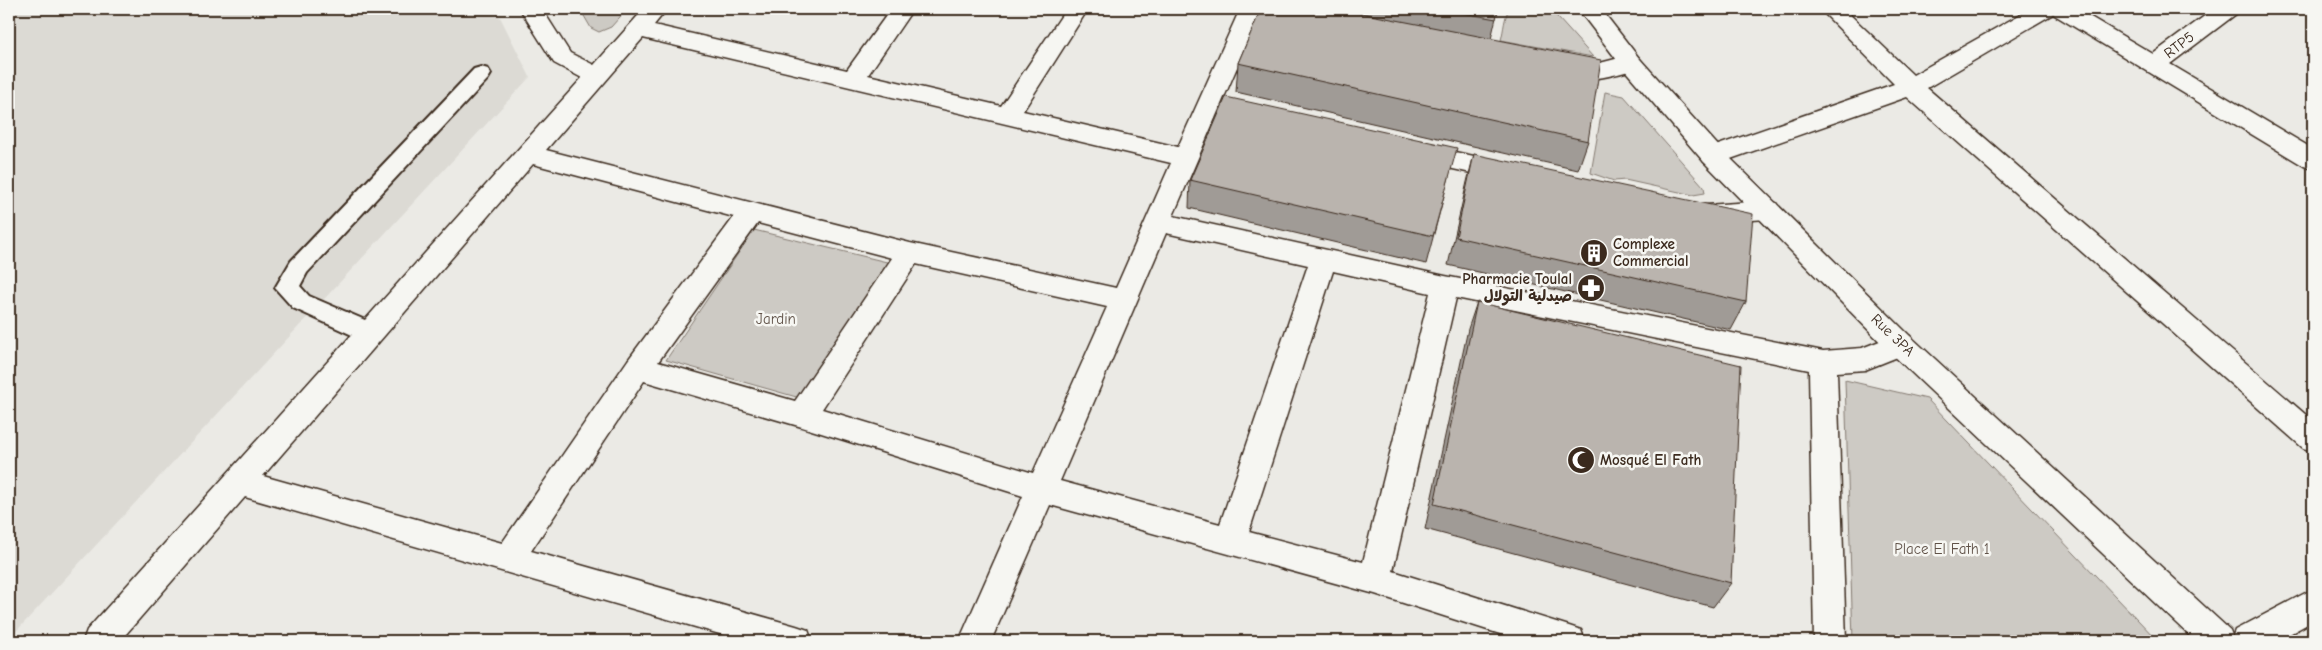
<svg xmlns="http://www.w3.org/2000/svg" width="2322" height="650" viewBox="0 0 2322 650" font-family="'Comic Neue','Playpen Sans Arabic',sans-serif">
<style>
.built{fill:#dcdad4}
.green{fill:#cdcac4;stroke:#847a71}
.lines{fill:none;stroke-linecap:round;stroke-linejoin:round}
.lane-casing{stroke:#3b2a1e;stroke-width:4}
.street-casing{stroke:#3b2a1e;stroke-width:3}
.secondary-casing{stroke:#3b2a1e;stroke-width:3}
.lane{fill:#f6f6f2;fill-rule:evenodd}
.street{fill:#f6f6f2;fill-rule:evenodd}
.secondary{fill:#f6f6f2;fill-rule:evenodd}
.wall{fill:#a09b96;stroke:#3b2a1e}
.building{fill:#bab4ae;stroke:#3b2a1e}
.labels{text-anchor:middle;stroke-width:5;stroke-linejoin:round;paint-order:stroke}
.street-label{font-size:15px;fill:#3b2a1e;stroke:#f6f6f2}
.poi-label{font-size:15px;font-weight:bold;fill:#3b2a1e;stroke:#f6f6f2;text-anchor:start}
.park-label{font-size:15px;fill:#605248;stroke:#f6f6f2}
</style>
<rect width="100%" height="100%" fill="#ebeae5"/>
<filter id="ink" filterUnits="userSpaceOnUse"><feTurbulence type="fractalNoise" baseFrequency=".02" numOctaves="2"/><feDisplacementMap in="SourceGraphic" scale="10" xChannelSelector="R" yChannelSelector="G"/><feConvolveMatrix kernelMatrix="1 2 1 2 8 2 1 2 1" color-interpolation-filters="sRGB"/></filter>
<g filter="url(#ink)">
<path class="built" d="M9,9H468L500,17L530,77L9,639Z"/>
<path class="green" d="M580,9H627L611,27L599,32L591,28Z
M1509,9H1550L1593,57L1501,40C1504,29 1504,18 1509,9Z
M1605,92L1624,96L1704,187L1705,193L1693,195L1625,180L1614,181L1591,173Z
M754,230L891,263L807,400L666,360Z
M1845,380L1927,399L2158,641H1853Z"/>
<g class="lines">
<g class="lane-casing">
<path id="lane" d="M481,67L488,69L491,74L488,79L307,273L300,286L309,296L379,326L383,333L379,340L371,342L363,340L293,308L275,288L291,261L474,69Z"/>
</g>
<g class="street-casing">
<path id="street" d="M520,9H542L570,53L594,65L644,9H667L654,25L847,70L891,9H913L868,75L1001,106L1066,9H1088L1023,111L1178,147L1240,9H1262L1173,216L1445,276L1823,351L1862,348L1900,333L1910,336L1914,344L1910,352L1865,370L1837,372L1846,641H1814L1809,370L1456,298L1393,571L1569,626L1581,630L1585,641H1522L1375,594L1050,505L991,641H959L1023,496L802,427L644,381L531,551L796,626L808,630L812,641H744L245,497L120,641H83L87,630L582,78L554,63ZM643,38L1171,163L1116,288L910,243L546,150ZM533,164L734,217L628,360L502,543L263,476ZM758,223L892,258L795,401L658,362ZM1166,233L1308,265L1220,524L1060,481ZM916,264L1107,307L1033,473L822,409ZM1333,271L1430,293L1363,562L1249,532Z
M1820,9H1844L1913,75L2030,9H2077L2153,54L2214,9H2239L2236,14L2170,64L2313,149V169L2304,166L2053,14L1927,88L2313,421V451L2303,448L1907,97L1722,162L1713,165L1704,162L1701,156L1704,150L1894,84Z
M1631,55L1639,58L1643,63L1639,68C1609,77 1583,84 1553,75L1549,70L1553,65L1561,62L1596,64Z
M1417,144L1507,163L1516,166L1519,172L1516,178L1507,181L1408,159L1405,153L1408,147Z
M1767,201L1776,203L1780,210L1776,217L1767,219L1706,223L1697,221L1693,214L1697,207L1706,205Z
M2313,589V621L2277,641H2231L2235,630Z"/>
</g>
<g class="secondary-casing">
<path id="secondary" d="M1578,9H1601L1639,58L1722,150L1910,336L2230,630L2234,641H2195L1890,352L1704,162L1623,68Z"/>
</g>
<use href="#lane" class="lane"/>
<use href="#street" class="street"/>
<use href="#secondary" class="secondary"/>
</g>
<path class="wall" d="M1261,9H1498L1491,39L1588,141L1578,170L1236,92L1238,63Z
M1474,154L1746,302L1731,330L1448,265L1467,182Z
M1449,177L1426,264L1189,208L1190,180Z
M1477,302L1731,583L1713,607L1425,529L1468,329Z"/>
<path class="building" d="M1261,9H1340L1601,60L1588,141L1238,63Z
M1442,9H1498L1496,19Z
M1226,97L1457,148L1433,236L1190,180Z
M1474,154L1753,214L1746,302L1456,237Z
M1477,302L1741,365L1731,583L1434,504Z"/>
</g>
<defs>
<g id="building-disc" transform="scale(1.4375)"><circle r="9.5" fill="#3b2a1e" stroke="#f6f6f2"/><path d="M-4-6H4V6H1V3H-1V6H-4ZM-2.5-4.3h1.7v1.8h-1.7ZM.8-4.3h1.7v1.8H.8ZM-2.5-1h1.7V.8h-1.7ZM.8-1h1.7V.8H.8Z" fill="#fff"/></g>
<g id="pharmacy-disc" transform="scale(1.4375)"><circle r="9.5" fill="#3b2a1e" stroke="#f6f6f2"/><path d="M-2-6h4v4h4v4h-4v4h-4v-4h-4v-4h4Z" fill="#fff"/></g>
<g id="mosque-disc" transform="scale(1.4375)"><circle r="9.5" fill="#3b2a1e" stroke="#f6f6f2"/><path d="M3.5-4.9A6 6 0 1 0 3.5 4.9A5 5 0 1 1 3.5-4.9Z" fill="#fff"/></g>
</defs>
<g fill-rule="evenodd">
<use href="#building-disc" x="1594" y="253"/>
<use href="#pharmacy-disc" x="1591" y="288"/>
<use href="#mosque-disc" x="1581" y="460"/>
</g>
<g class="labels">
<g class="street-label">
<text transform="translate(2179 45) rotate(-37)" y="5">RTP5</text>
<text transform="translate(1893 335) rotate(44)" y="5">Rue 3PA</text>
</g>
<g class="poi-label">
<text x="1613" y="249">Complexe<tspan x="1613" dy="17">Commercial</tspan></text>
<text x="1572" y="284" text-anchor="end">Pharmacie Toulal<tspan x="1572" dy="17">صيدلية التولال</tspan></text>
<text x="1600" y="465">Mosqué El Fath</text>
</g>
<g class="park-label">
<text x="776" y="324">Jardin</text>
<text x="1942" y="554">Place El Fath 1</text>
</g>
</g>
<rect width="2322" height="650" fill="none" stroke="#f6f6f2" stroke-width="30"/>
<rect x="15" y="15" width="2292" height="620" fill="none" stroke="#3b2a1e" stroke-width="2" filter="url(#ink)"/>
</svg>
